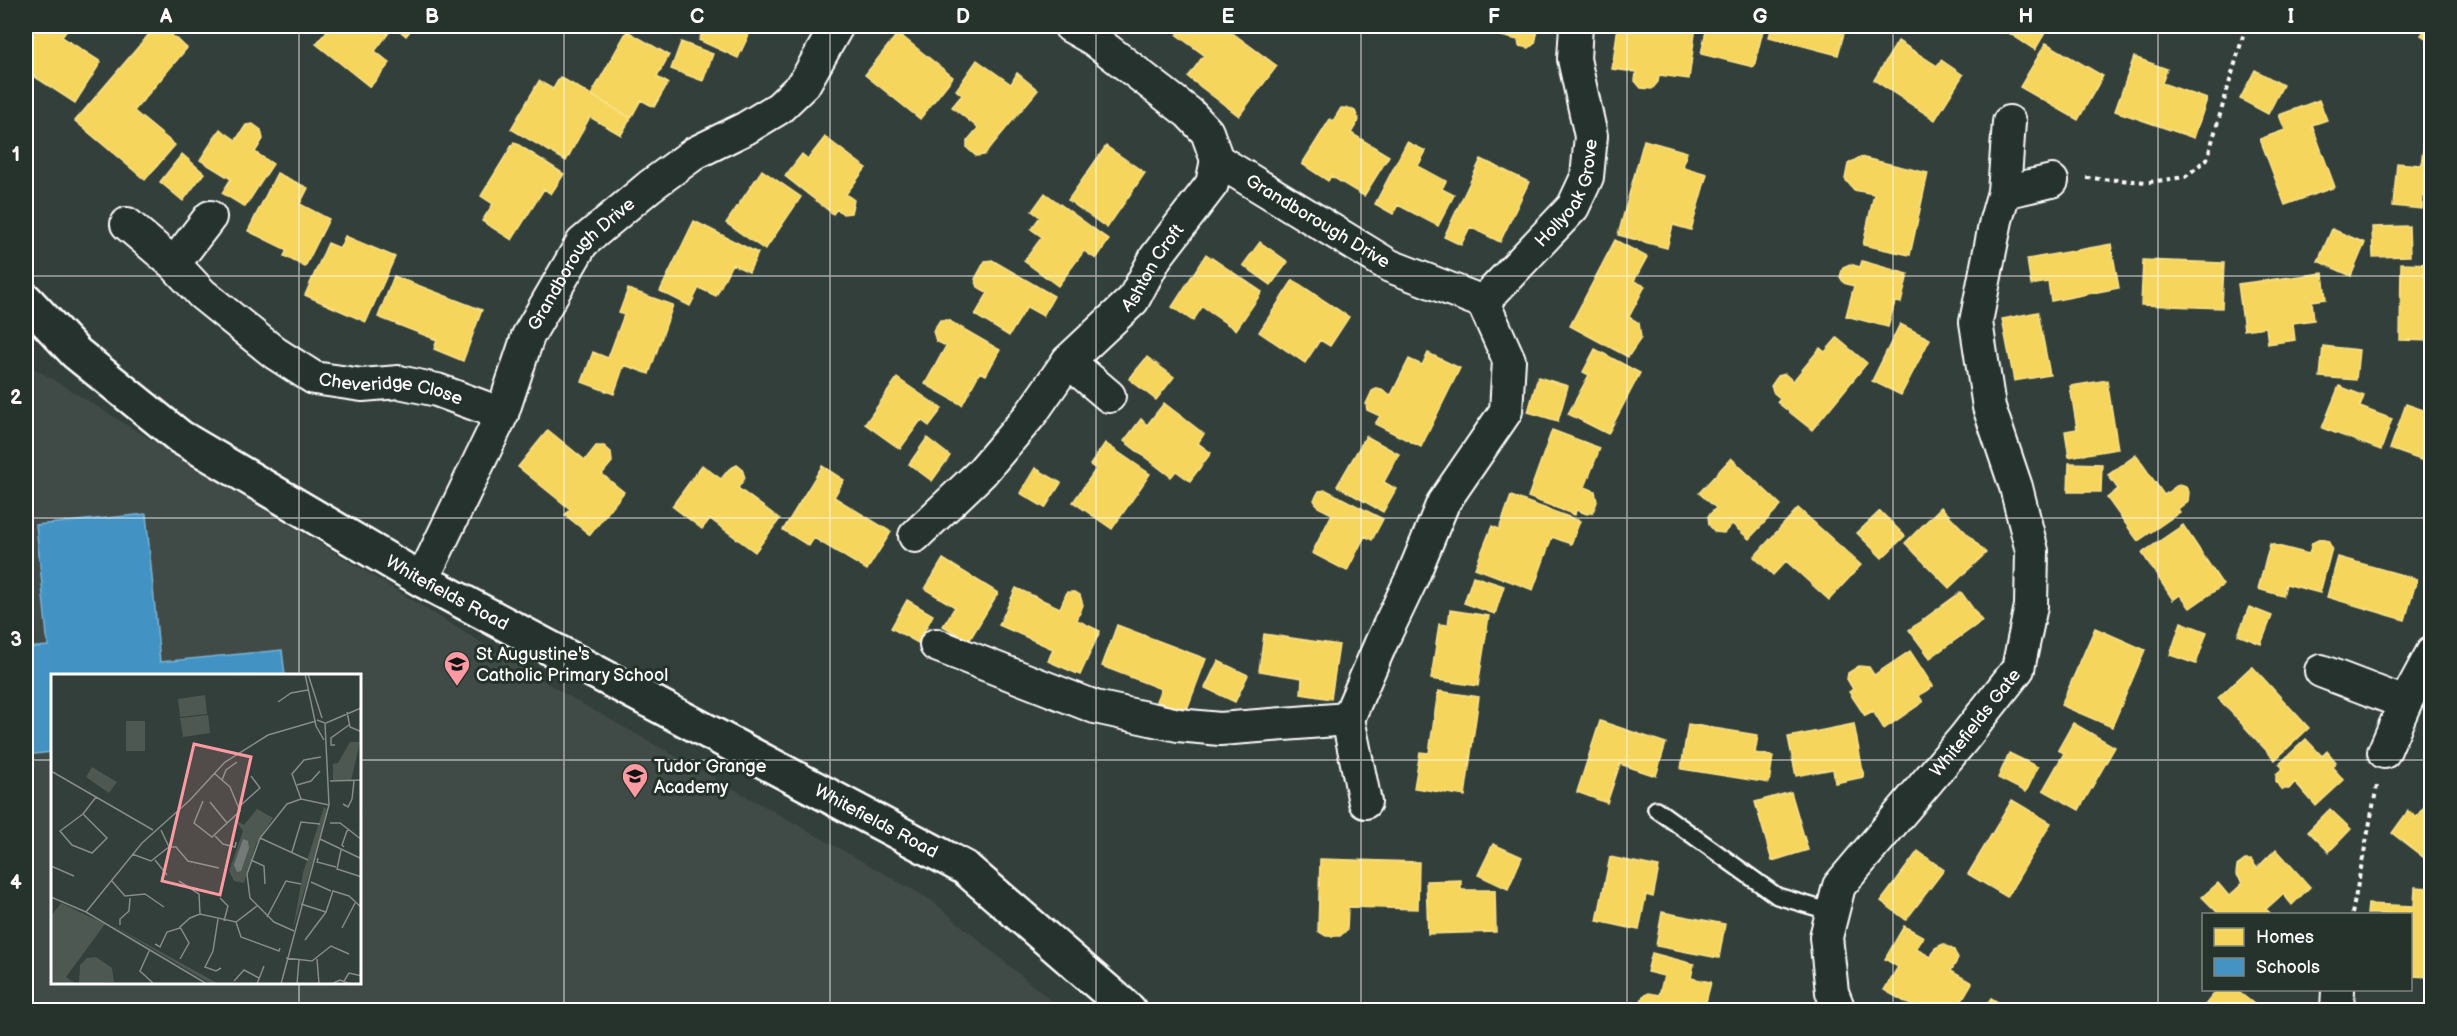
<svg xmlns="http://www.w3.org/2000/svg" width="2457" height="1036" viewBox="0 0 2457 1036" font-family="'Balsamiq Sans',sans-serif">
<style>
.built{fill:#404c47;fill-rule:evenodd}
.homes{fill:#f6d55c;stroke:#f9e28d;stroke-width:1.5}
.schools{fill:#4393c3;stroke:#7bb3d5;stroke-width:1.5}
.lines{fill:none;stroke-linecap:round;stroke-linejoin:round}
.service-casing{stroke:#fff;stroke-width:20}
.minor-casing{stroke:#fff;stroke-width:36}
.tertiary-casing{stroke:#fff;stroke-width:38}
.path{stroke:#fff;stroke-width:4;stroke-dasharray:4.5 4.5;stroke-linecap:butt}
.service{stroke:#26332d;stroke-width:15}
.minor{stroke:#26332d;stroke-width:32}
.tertiary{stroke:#26332d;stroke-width:33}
.grid{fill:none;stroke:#fff;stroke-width:1.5;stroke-opacity:0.55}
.labels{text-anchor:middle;stroke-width:6;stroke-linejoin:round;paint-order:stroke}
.street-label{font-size:18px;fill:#fff;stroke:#26332d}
.poi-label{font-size:18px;fill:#fff;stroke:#26332d;text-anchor:start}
.inset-road{fill:none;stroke:#858c89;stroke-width:1.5}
.view{fill:#ff9aa2;fill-opacity:0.15;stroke:#ff9aa2;stroke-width:3}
.inset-edge{fill:none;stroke:#fff;stroke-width:3}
.neatline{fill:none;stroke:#fff;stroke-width:2}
.grid-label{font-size:20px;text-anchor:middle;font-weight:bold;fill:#fff}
</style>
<rect width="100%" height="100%" fill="#333f3a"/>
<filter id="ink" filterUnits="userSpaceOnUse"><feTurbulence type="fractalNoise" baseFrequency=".0167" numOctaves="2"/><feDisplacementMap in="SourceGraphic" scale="12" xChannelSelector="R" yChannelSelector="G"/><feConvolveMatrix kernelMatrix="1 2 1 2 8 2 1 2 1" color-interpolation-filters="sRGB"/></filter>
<g filter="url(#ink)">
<path class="built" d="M26,363L570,697L931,900L1062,1010H26ZM52,676H360V984H52Z"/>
<path class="homes" d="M39,26H70L62,37L101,62L75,103L26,71V46Z
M156,26H161L187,48L134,111L175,145L145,180L75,121Z
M331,26H414L406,36L394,26L375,51L390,63L370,87L316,44Z
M705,26H753L738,58L699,40Z
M1184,26H1223L1277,66L1239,116L1188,77L1204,55L1177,35Z
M1435,26H1452L1450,31Z
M1468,26H1539L1535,43L1529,48L1519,46L1518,40L1468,28Z
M1618,26H1696L1689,79L1659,75L1658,82L1652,89L1641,88L1635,81L1636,72L1612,69Z
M1707,26H1764L1754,67L1701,54Z
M1772,26H1846L1838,55L1769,37Z
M2013,26H2049L2035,50L2009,33Z
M2428,26H2432V42L2421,35Z
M627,31L669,55L657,77L668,83L654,107L641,100L631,118L591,95Z
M898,33L953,77L920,119L865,75Z
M1898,41L1937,66L1941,60L1963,75L1935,120L1874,80Z
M681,42L713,54L703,81L671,69Z
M2046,43L2103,76L2078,120L2020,87Z
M2134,57L2167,69L2162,83L2207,99L2194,138L2115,111Z
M977,60L1011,84L1017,73L1038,90L984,155L976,156L967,148V141L978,128L952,107L962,95L956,90Z
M2255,70L2283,85L2268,114L2240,99Z
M560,77L631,118L621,135L590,117L566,161L511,129L539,81L553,89Z
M2319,100L2327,120L2312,125L2335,187L2285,205L2260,139L2285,130L2279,115Z
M1341,108H1349L1355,111L1359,120L1351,133L1389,156L1364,196L1331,176L1328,181L1302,164L1330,119L1333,121Z
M253,124L261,130L263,139L255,152L273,164L245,207L222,193L231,179L200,160L220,129L236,140L246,125Z
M825,137L866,168L846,194L854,200L851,213L843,214L837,209L833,214L785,176L802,154L808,159Z
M1644,140L1687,152L1683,167L1707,174L1691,230L1673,225L1667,248L1618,235Z
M514,142L564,174L551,194L544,189L512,240L482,221L493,204L481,196Z
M1407,142L1426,151L1418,166L1446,181L1442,189L1454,195L1438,226L1398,205L1393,214L1375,204Z
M1106,146L1145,173L1107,228L1068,200Z
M2423,150L2432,151V197L2423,196L2422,209L2393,206L2397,163L2421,165Z
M182,154L204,173L183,201L160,182Z
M1860,157L1928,173L1910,255L1863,245L1874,194L1854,190L1845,179L1848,164Z
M1481,159L1529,182L1500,242L1470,227L1461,245L1444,237Z
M762,170L801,197L765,250L726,223Z
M277,173L308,188L300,204L329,219L305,267L284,256L287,250L248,231Z
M1045,193L1109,240L1096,259L1084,251L1058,286L1024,261L1042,237L1031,229L1040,217L1032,211Z
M694,221L758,253L749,272L732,264L716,296L699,288L690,306L660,291Z
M2409,226L2410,256L2373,257L2372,227Z
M2332,229L2365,243L2351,276L2318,261Z
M345,236L395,257L366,322L305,295L328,243L340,248Z
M1615,240L1647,257L1634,281L1645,286L1629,317L1639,323L1641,338L1628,357L1570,326Z
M1260,242L1288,262L1271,285L1243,265Z
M2111,244L2119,288L2051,301L2048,282L2031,285L2027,259Z
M1206,254L1262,292L1236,330L1202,307L1193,321L1172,307Z
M992,260L1054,296L1043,316L1027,307L1009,336L975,315L988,293L978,287L975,279L985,261Z
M2143,260L2224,263L2222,308L2141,305Z
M1862,261L1908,274L1901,303L1895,302L1888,327L1846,316L1854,286L1844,283L1840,277L1843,267L1850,264L1860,267Z
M2401,263L2432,264V341L2400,340Z
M2323,273L2326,299L2312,301L2314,320L2293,323L2295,340L2268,344L2266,327L2244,330L2238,284Z
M394,276L482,310L463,361L434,349L437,340L378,317Z
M1293,280L1349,317L1330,346L1320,340L1305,363L1259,332Z
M628,289L673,305L649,374L624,365L614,394L582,382L593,352L608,358L624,315L619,313Z
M2038,312L2050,375L2014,381L2002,319Z
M940,320H948L1000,350L986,375L980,372L962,405L925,384L946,346L936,341L933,331Z
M1900,324L1930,339L1901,395L1872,381Z
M1837,338L1867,363L1812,430L1777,402L1780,398L1774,393L1771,386L1778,376L1785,374L1793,381L1820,348L1825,352Z
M2323,346L2359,350L2356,380L2320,377Z
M1595,349L1640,373L1608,434L1568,414L1589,375L1583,372Z
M1428,353L1460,368L1421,447L1375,424L1380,416L1367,410L1366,404L1372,391L1378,388L1391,395L1409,359L1422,365Z
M1147,357L1174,377L1156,400L1129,379Z
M1538,377L1568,386L1558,421L1528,412Z
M897,378L942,409L929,426L921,420L900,449L865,424Z
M2107,380L2118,449L2069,457L2065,431L2077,429L2070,386Z
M2339,386L2364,396L2360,407L2392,419L2381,450L2322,428Z
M1164,403L1204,434L1198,443L1211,453L1190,481L1176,471L1171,477L1124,441L1141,419L1147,425Z
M2406,404L2432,413V464L2390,449Z
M548,430L585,460L596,446H604L611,452L612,462L602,474L624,492L590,535L565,515L570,509L518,467Z
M1552,430L1600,448L1585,487L1595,491L1597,502L1593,512L1587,514L1576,510L1575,515L1528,497Z
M1366,436L1399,454L1384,482L1396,489L1383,512L1337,486Z
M927,438L950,456L932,481L909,464Z
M1105,443L1150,474L1112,529L1073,502L1096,469L1090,465Z
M2136,455L2164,495L2179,484L2185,486L2189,492L2188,501L2178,509L2180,512L2138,541L2107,498L2118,489L2108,475Z
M1731,458L1781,505L1749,539L1732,524L1724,533L1715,532L1709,525L1708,516L1716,508L1699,493Z
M2069,463L2102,464L2101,492H2068Z
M702,465L721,479L729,469L737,465L742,469L745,478L738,488L780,519L755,552L710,519L702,529L672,506Z
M822,466L844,480L834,497L891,532L867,570L814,538L809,546L783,530Z
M1035,468L1061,483L1045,508L1020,493Z
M1326,490L1383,519L1372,540L1365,536L1347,571L1312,553L1332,514L1318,507L1314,500L1319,491Z
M1511,496L1580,521L1571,544L1552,537L1533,590L1475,568L1492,526L1499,529Z
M1941,507L1986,553L1949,588L1905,543Z
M1798,508L1861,565L1829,600L1786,561L1773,575L1754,557Z
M1880,511L1905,536L1882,558L1857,533Z
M2183,525L2223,585L2190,608L2180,595L2173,600L2142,553Z
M2320,539L2328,541L2332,548L2320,593L2286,584L2283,596L2258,589L2270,544L2309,554L2312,543Z
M2338,557L2417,579L2405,620L2327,597Z
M943,559L998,593L969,641L943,626L955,607L925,589Z
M1473,576L1504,586L1495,614L1464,603Z
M1016,588L1060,608L1067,592H1075L1080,595L1083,605L1077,620L1100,631L1080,675L1048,661L1053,649L999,625Z
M1961,592L1982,621L1930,658L1909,630Z
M907,600L933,615L918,643L891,628Z
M2249,607L2272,616L2261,644L2238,635Z
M1450,610L1489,616L1478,686L1431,679L1439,624L1448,625Z
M2181,622L2207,632L2196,664L2170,655Z
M1117,625L1206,659L1186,712L1156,701L1161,689L1102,666Z
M2095,628L2145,650L2112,727L2061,705Z
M1264,634L1339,645L1331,699L1301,694L1302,678L1259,671Z
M1910,651L1933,686L1919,696L1923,702L1884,729L1873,711L1865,716L1849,692L1853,689L1847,679L1848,673L1859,666L1869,667L1874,675Z
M1218,661L1248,675L1235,702L1205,688Z
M2252,666L2309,728L2275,760L2218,698Z
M1438,691L1479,697L1465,796L1414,788L1420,752L1429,753Z
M1600,721L1666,743L1656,776L1620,764L1607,803L1577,792Z
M2073,723L2115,747L2079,810L2043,790L2064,753L2058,750Z
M1688,724L1758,735L1755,753L1773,756L1769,783L1681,769Z
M1854,724L1864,777L1835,783L1833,769L1796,776L1788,737Z
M2306,739L2322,756L2327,751L2336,762L2332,767L2344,780L2316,806L2295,782L2289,789H2281L2276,782V774L2283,768L2279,764Z
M2009,753L2038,767L2026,792L1998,778Z
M1791,792L1808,850L1772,861L1755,802Z
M2432,797V864L2392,833L2408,811L2416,817Z
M2012,800L2051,823L2007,897L1968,874Z
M2330,809L2351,829L2329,852L2308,831Z
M1493,844L1522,857L1508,889L1478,875Z
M2276,849L2310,887L2292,905L2283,894L2266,909L2271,914H2219L2202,897L2218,883L2229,896L2243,883L2236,874L2237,866L2245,860H2251L2257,868Z
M1918,851L1944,870L1906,920L1881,901Z
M1610,857L1659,867L1653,897L1646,895L1639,930L1597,921Z
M1320,859L1419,862L1418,909L1348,907L1347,930L1340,936H1326L1318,931Z
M1461,880V890H1495L1496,932L1428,934L1426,881Z
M2415,887L2432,888V977L2410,976V914H2367L2368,904L2414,906Z
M1662,912L1725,924L1719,958L1656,946Z
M1904,926L1924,937L1916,949L1931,957L1935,948L1943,944L1954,950L1958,959L1951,971L1972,983L1956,1010H1919L1884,990L1898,967L1885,959Z
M1652,953L1694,964L1691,978L1711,982L1704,1010H1643L1640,1004L1643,996L1649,993L1659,995L1664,976L1647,972Z
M2217,990H2236L2258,1007L2255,1010H2201Z
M1991,998L2011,1010H1983Z"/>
<path class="schools" d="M146,514L160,662L282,650L285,676H52V752L26,755V648L48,646L36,525Z"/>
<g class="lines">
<g class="service-casing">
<path id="service" d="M1656,809L1777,896L1832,912"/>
</g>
<g class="minor-casing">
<g id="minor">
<path d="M2004,192L2052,181"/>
<path id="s1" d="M127,224L174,264L202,294L275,353L314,378L362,385L399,382L437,390L502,414"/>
<path d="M174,264L210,217"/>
<path id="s2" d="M1483,302L1573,207L1587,177L1591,136L1574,59L1576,26"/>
<path d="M1068,361L1109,396"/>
<path id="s3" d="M915,536L981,473L1031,414L1068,361L1133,300L1156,257L1212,184L1217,160"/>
<path id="s4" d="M422,580L502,414L528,336L582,243L650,186L695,153L746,128L779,108L804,84L837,26"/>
<path d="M936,645L1095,707L1178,725L1220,729L1348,719L1381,643L1412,578L1443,503L1506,411L1509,360L1483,302L1390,266L1217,160L1207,132L1189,113L1093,39L1070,26"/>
<path d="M2321,671L2405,703"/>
<path d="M1348,719L1365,802"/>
<path d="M2384,752L2405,703L2432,653"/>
<path id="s5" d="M1839,1010L1832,992L1826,937L1839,886L1964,738L2018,669L2031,606L2032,551L2016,487L1989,407L1976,322L1996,220L2004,192L2009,122"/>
<path d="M2337,1010L2338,990"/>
</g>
</g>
<g class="tertiary-casing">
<g id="tertiary">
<path id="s6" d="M26,300L76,353L180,437L422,580L965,868L1129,1010"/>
</g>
</g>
<path class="path" d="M2086,178L2149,182L2185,177L2207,159L2246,26
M2352,914L2377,786"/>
<use href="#service" class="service"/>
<use href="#minor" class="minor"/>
<use href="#tertiary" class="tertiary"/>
</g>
</g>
<path class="grid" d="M299,26V676M564,26V1010M830,26V1010M1096,26V1010M1361,26V1010M1627,26V1010M1893,26V1010M2158,26V1010M26,276H2432M26,518H2432M26,760H52M360,760H2432M299,984V1010"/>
<defs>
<g id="school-pin" transform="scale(1.35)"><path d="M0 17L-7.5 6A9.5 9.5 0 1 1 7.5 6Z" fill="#ff9aa2" stroke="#26332d"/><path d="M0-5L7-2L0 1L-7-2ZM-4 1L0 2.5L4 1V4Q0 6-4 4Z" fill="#111"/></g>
</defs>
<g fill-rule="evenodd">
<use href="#school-pin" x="457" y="664"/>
<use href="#school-pin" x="635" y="776"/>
</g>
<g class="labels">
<g class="street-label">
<text dy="6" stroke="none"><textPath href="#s2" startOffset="141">Hollyoak Grove</textPath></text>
<text transform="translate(1318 221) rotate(31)" y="6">Grandborough Drive</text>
<text dy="6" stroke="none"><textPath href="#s4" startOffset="357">Grandborough Drive</textPath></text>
<text dy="6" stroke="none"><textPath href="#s3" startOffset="360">Ashton Croft</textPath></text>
<text dy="6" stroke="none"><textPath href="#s1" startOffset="321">Cheveridge Close</textPath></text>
<text dy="6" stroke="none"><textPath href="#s6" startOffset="516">Whitefields Road</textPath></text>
<text dy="6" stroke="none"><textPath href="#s5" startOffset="340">Whitefields Gate</textPath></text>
<text dy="6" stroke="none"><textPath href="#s6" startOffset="1002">Whitefields Road</textPath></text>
</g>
<g class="poi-label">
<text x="476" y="660">St Augustine's<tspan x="476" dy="21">Catholic Primary School</tspan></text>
<text x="654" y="772">Tudor Grange<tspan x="654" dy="21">Academy</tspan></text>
</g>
</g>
<g transform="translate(51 674)">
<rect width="310" height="310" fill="#333f3a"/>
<path d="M154,21L156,40L129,43L127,25ZM157,41L159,59L132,63L129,44ZM75,47H94V77H75ZM299,68H309L300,107L282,106V90L287,89ZM41,93L66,108L58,119L35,103ZM273,133L276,135L272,153L242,255L252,199ZM206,135L222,144L205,170L193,209L183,207L178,197L192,157L184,146L193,151ZM10,229L54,250L15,303L25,310H0V242ZM56,248L166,309L165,310H160ZM45,283L61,294L63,308L28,310L29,291L36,284Z" fill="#4d5853"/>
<path d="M192,165L197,167L198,174L190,197L186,198L183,191Z" fill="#737b78"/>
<path class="inset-road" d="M254,0L265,52L273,66M257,0L271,44M227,28L240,19L257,16M296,38L299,53L311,58M275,49L310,34M284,71H280V64L298,51M0,97L102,156M171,106L175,96L186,88M279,107L311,106M246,111L260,107L269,97M250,125L241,100L253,86L270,83M152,127L143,149L161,163L189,137L179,113L163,99M159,128L176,149M292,130L297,133L301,125L303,107M190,131L209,114L200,102M32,140L9,157L21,171L41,179L56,164L32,140L45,123M279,149H289L311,166M110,156L118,173M164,162L172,170L184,173L185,168M209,164L257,186M269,165L311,185M293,173L291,171L297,154M290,176L286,195L311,203M241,178L250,148L269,150M81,180L100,187L118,173H125L137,187L168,194M267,184L266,188L285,193M104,186L116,201M200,186L213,192L214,210M0,192L23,202M60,206L74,222L94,220L113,233M128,207L148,220L149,240M260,208L280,217M0,223L35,238L156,310M169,224L177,232L173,247M250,230L275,238L282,217L298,222L311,234M35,238L91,169L139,126L174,88L217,61L265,47M216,243L235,207L250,210M185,248L190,263L228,277L229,274M69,251V245L78,237L79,224M291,254L304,229M243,257L223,248L199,224L196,200L209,164L236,130L250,125L278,131M254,266L275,238M104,270L109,273L116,258L129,254M99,275L89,297L103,310M162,277L154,293L165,297L170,294M162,277L167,245M235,284L261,287L280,272L298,280M129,285L138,269L129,253L139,244L149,240L185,248L206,232M266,285L268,310M183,307L193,296L208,304M293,307L298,299L311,302M206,310L213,292M230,310L278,131L274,49L266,46M246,310L248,286M280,310L289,306L300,310"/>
<path class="view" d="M143,70L200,83L169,221L111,207Z"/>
<rect width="310" height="310" class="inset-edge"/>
</g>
<rect width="2457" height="1036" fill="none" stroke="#26332d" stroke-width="66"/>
<rect x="2202" y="913" width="210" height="78" fill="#26332d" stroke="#7d8581" stroke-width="1.5"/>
<rect x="2214" y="928" width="30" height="18" fill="#f6d55c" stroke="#7d8581" stroke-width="1.5"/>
<text x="2256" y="943" font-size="18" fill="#ffffff">Homes</text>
<rect x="2214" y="958" width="30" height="18" fill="#4393c3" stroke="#7d8581" stroke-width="1.5"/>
<text x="2256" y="973" font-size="18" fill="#ffffff">Schools</text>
<rect x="33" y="33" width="2391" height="970" class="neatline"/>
<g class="grid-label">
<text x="166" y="23">A</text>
<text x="432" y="23">B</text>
<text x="697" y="23">C</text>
<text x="963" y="23">D</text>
<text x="1228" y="23">E</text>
<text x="1494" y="23">F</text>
<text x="1760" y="23">G</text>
<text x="2026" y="23">H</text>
<text x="2291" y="23">I</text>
<text x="16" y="161">1</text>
<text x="16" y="404">2</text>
<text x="16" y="646">3</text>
<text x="16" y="889">4</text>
</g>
</svg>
